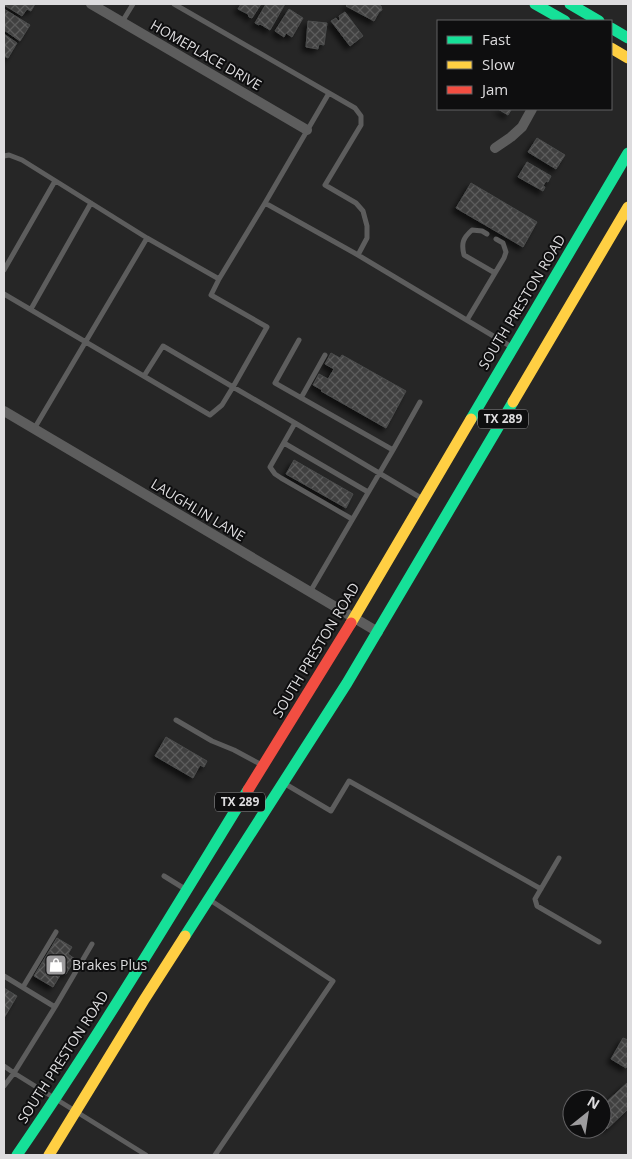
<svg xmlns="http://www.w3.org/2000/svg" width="632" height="1159" viewBox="0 0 632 1159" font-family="'Open Sans',sans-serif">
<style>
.building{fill:url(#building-cross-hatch);stroke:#4b4c4c;filter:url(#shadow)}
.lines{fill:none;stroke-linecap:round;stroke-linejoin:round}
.lane{stroke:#5d5d5d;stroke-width:5}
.street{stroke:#5d5d5d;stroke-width:10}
.fast{stroke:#16e098;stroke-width:11}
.slow{stroke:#ffcf43;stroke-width:11}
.jam{stroke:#f24e42;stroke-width:11}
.labels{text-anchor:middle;stroke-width:4;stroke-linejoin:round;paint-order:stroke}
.shield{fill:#0e0e0f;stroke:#9f9ea0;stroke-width:1}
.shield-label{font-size:12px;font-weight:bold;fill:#dddcde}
.street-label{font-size:14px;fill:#dddcde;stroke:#0e0e0f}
.poi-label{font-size:14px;fill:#dddcde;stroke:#0e0e0f;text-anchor:start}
</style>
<defs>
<pattern id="building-cross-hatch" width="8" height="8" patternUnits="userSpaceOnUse" patternTransform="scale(1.25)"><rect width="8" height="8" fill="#414141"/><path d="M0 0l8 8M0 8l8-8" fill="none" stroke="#5c5c5c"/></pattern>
<filter id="shadow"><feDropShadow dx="-4" dy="4" stdDeviation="2.5" flood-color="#0009"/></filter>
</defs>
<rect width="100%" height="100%" fill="#262626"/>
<path class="building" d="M4,4H35L31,11L27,9L22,16L4,5Z
M241,4H261L252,18L249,17L248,14L238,9Z
M266,4H285L270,30L260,24L259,25L255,23Z
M348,4H376L381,6L382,10L379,12L374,21L346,6Z
M4,9L30,25L20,41L4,30Z
M289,9L303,18L292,37L286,33L284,37L275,31Z
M345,12L363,36L350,46L331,21L336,18L338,21L340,19L339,16Z
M308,21L327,23L324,45L319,44L318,49L306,47Z
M4,34L17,43L8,58L4,56Z
M498,109H509L511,110L508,115Z
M537,138L565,155L556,169L528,152Z
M527,162L551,176L548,182L546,181L543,186L545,187L543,191L518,177Z
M471,183L537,222L523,247L456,208Z
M331,353L340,358L342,355L406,391L386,428L321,391L322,390L313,385L319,374L328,379L334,369L325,364Z
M294,460L353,494L346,508L286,474Z
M166,737L207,761L204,767L200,765L193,778L155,756Z
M57,938L72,947L68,954L75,959L66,974L62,972L53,987L34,976Z
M4,988L17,996L4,1018Z
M623,1038L628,1040V1065L626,1068L611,1059Z
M628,1082V1109L607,1129L602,1123V1106Z"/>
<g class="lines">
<path class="lane" d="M174,4L355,108L361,116V125L325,185L356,203L363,211L367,226V238L358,255
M122,22L133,4
M329,93L265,203L358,255L510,346
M4,156L9,155L22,160L147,238L34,429
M487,234L482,231L472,230C463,238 461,243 464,255L495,273
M4,270L55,181
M219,279L265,203
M4,294L210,415L222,405L233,387L295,423
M31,309L91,203
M467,320L504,258L506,252L503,243L496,239
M299,340L275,383L393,450L420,402
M144,376L163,346L233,387L267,327L211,295L219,279L147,238
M301,398L325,355
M284,443L368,492
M352,519L281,478L275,474L270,467L295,423L421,498
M310,592L393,450
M176,720L212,741L234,750L260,764
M287,785L331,811L349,781L541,889
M559,858L535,899L537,906L599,942
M164,876L185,889
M210,900L333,981L215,1155
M4,976L55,1007L14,1073L146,1155
M23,987L56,932
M55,1007L92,944
M4,1066L14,1073L4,1086"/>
<path class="street" d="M91,4L307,130
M495,148L511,137L522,127L532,109
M4,411L378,632"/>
<path class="fast" d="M535,4L565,21
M570,4L599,21
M611,28L628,38
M471,419L628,153
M185,936L347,683L513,402
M17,1155C99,1036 173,912 248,790"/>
<path class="slow" d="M611,48L628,58
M513,402L628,207
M351,623L471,419
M49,1155L144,1000L185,936"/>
<path class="jam" d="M248,790L351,623"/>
</g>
<defs>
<g id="shop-square" transform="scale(1.125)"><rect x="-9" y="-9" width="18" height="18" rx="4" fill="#9d9c9e" stroke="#0e0e0f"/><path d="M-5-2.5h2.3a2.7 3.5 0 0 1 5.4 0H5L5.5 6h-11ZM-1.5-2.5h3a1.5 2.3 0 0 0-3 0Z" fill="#fff"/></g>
</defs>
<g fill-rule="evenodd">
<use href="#shop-square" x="56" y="965"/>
</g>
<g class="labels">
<g class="shield">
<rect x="478" y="409.5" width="50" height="19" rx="4"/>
<rect x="215" y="792.5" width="50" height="19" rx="4"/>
</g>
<g class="shield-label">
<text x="503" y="423">TX 289</text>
<text x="240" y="806">TX 289</text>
</g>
<g class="street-label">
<text transform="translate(206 55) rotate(30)" y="5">HOMEPLACE DRIVE</text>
<text transform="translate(522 302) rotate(-59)" y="5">SOUTH PRESTON ROAD</text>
<text transform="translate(198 510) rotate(31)" y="5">LAUGHLIN LANE</text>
<text transform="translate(316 650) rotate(-59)" y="5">SOUTH PRESTON ROAD</text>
<text transform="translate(63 1057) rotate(-57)" y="5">SOUTH PRESTON ROAD</text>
</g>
<g class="poi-label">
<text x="72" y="970">Brakes Plus</text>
</g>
</g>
<rect width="632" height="1159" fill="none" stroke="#dddcde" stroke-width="10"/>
<rect x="437" y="20" width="175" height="90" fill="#0e0e0f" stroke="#616062"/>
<rect x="447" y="36" width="25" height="8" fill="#16e098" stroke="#616062"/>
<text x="482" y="45" font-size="15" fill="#dddcde">Fast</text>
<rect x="447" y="61" width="25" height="8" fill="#ffcf43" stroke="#616062"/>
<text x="482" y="70" font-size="15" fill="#dddcde">Slow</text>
<rect x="447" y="86" width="25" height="8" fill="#f24e42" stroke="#616062"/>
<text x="482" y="95" font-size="15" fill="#dddcde">Jam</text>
<g transform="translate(587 1114) rotate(30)"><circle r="24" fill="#0e0e0f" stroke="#616062"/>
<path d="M0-4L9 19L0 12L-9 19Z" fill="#9d9c9e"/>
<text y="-8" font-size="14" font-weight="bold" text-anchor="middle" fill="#dddcde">N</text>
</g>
</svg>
